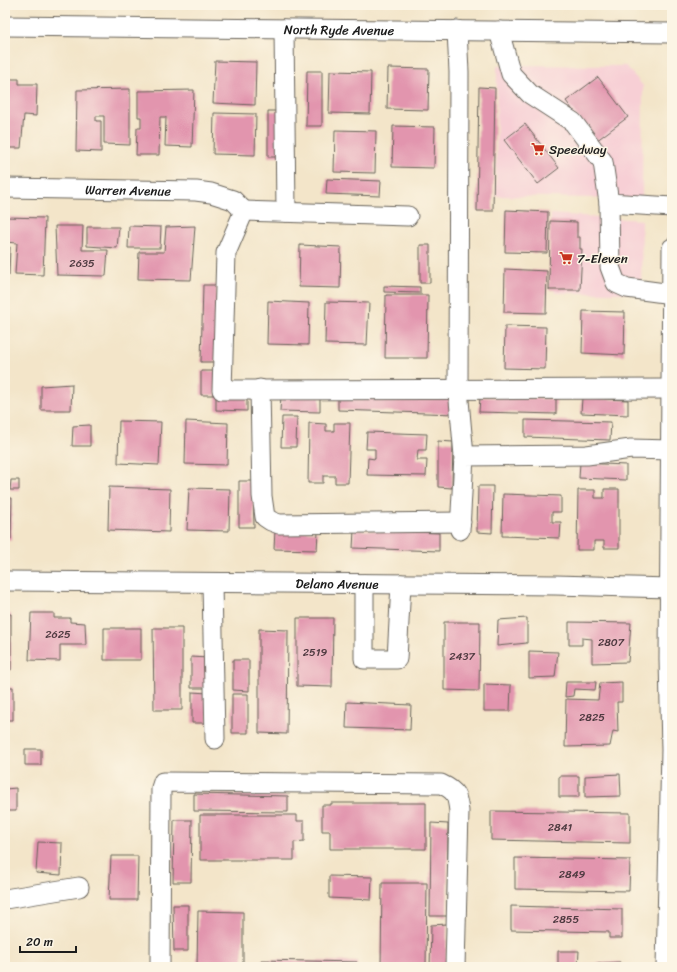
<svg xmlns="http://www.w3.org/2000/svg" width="677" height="972" viewBox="0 0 677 972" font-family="Sriracha,sans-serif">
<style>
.built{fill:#f7cfd5}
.building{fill:#e295ae}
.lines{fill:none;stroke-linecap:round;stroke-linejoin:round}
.minor-casing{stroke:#676259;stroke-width:21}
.minor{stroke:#fff;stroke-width:19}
.labels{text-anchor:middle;stroke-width:3;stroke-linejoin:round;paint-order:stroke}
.number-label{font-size:11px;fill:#4e3a40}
.street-label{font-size:13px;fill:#1c1c1c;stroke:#fcf5e5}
.poi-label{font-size:13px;fill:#1c1c1c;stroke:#fcf5e5;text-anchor:start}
</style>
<rect width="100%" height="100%" fill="#fcf5e5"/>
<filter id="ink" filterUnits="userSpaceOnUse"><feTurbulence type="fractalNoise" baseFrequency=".025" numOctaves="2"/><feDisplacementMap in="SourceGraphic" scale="8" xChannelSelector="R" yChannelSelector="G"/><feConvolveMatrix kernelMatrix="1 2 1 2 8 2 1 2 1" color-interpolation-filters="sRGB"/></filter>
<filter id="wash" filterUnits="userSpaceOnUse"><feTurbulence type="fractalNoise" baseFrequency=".012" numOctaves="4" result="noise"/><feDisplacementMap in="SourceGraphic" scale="16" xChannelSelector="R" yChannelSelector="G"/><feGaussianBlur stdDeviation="0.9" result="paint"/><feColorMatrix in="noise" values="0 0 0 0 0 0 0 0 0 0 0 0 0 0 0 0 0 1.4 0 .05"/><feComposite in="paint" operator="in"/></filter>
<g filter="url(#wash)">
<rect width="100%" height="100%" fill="#f3e5c9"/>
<path class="built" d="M497,65L626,66L643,86L642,199L496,196Z
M551,214L642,220L641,293H555L550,263Z"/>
<g id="blocks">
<path class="building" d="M215,61L256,62L255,105L213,103Z
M388,68L429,69L428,110L387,109Z
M307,71H322V126H306Z
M330,71L371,72L370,114L329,113Z
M598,77L628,117L596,141L566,101Z
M5,79H19V84H37L36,116L24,115L21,148H5Z
M479,87L495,88L493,211H477Z
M130,89V145L104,144V116H96V121H101V152L76,151L77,90Z
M194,90L192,147L165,146L166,117H160L159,155H136L137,128H141V117H138V91Z
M268,111H283V157H268Z
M214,113L256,114L255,155L213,154Z
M525,124L559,168L538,184L504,140Z
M393,126L435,127L434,168L392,167Z
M335,130L376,131L375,173L334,172Z
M327,179L381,181L380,196L326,194Z
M506,210L548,212L547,253L505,252Z
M5,217L45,218L43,275L15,274L17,243L5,242Z
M550,221L577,222V237H580V249H582L580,290H549Z
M55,226H83L82,250H108L106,276L57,275Z
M129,226L161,227L160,248H128Z
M195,226L191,280L138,279L139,252H164L166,227Z
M87,227H119L117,248L87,246Z
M300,245L341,247L340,288L299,287Z
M420,245H430V283H420Z
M5,247H10L9,275H5Z
M505,269L547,271L546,313L504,312Z
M203,285H217L216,362H201Z
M384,286L420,287V293L384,292Z
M386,295H428L427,358H385Z
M268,301L309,303L308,345L267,344Z
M326,302L369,303L367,345L325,344Z
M583,311L625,312L624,355L582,353Z
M505,326L546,327L545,369L504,368Z
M201,371H217L216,395H201Z
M72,384L71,410H41V386Z
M216,395L247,396V411L216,410Z
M281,395L320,396V412L280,411Z
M338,395L455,398V414L338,410Z
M480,397L556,399V414L479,412Z
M582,398L628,400V415L581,413Z
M282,417H297L296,447H281Z
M525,420L611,422L610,440L525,437Z
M119,421L161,422L159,465L118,463Z
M186,421L228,423L227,465L185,464Z
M309,423L326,424V431H334V423H350L348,483H335V476H323V483H308Z
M90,425V446H72L73,426Z
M367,432L427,434L426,450H418L417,460H427L426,476L367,475L368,458L375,459V449H366Z
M438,441L453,442L452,488L438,487Z
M580,463L626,465V480L579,478Z
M11,480H19V490H10Z
M239,481H253L254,527H239Z
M478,486H493L492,533L477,532Z
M109,487L170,489L169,532L108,530Z
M189,488L230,489L229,531L187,530Z
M604,489H619V548H604V541H594V550H577L578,490H595V498H604Z
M503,494L561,496V512H552V522H561L560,538L502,536Z
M5,498H12L11,540H5Z
M275,530L318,532L317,550L274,549Z
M354,530L439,533V551L353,548Z
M31,613H54V618H70V622L85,623L86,645H60V661L29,660Z
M5,614H11V670H5Z
M297,618H333L332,687L297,686Z
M527,618V643L497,646L498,620Z
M444,622H480L479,691L444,690Z
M569,622L631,623L628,662L592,663V639L582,638V645H569Z
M104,628H141V660H104Z
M153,628H182V710H154Z
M259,629L288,630L287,734L259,733Z
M529,651L558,652L555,677L529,678Z
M191,657L208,658L207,688H191Z
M233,660H249V691L233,690Z
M566,682H596L595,690L574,689L573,696L565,697Z
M622,682V702H617L618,732L613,731L610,746L565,747L566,699L598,700L600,683Z
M484,684L511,685L510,711H484Z
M5,687H13V720H5Z
M192,692L208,693V723H192Z
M232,694H248V733H232Z
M347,702L411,705L410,730L346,728Z
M25,749H41V765H25Z
M620,774L621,796L585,797V776Z
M559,776H579V797H559Z
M16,788V811H5V789Z
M194,794L288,796V812L194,811Z
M331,803H426V849H330V831H322V805H331Z
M491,811L630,813V843L491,840Z
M200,815H297V821H304V841L294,842V860H200Z
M174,820H192L191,882H173Z
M431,823L448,824L447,916H430Z
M38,842L62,843L61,875L36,873Z
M111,856H138L137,900H109Z
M515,858L630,860L629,891L515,889Z
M329,876L372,877L371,900L329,898Z
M382,883H427L426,967H381Z
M173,905H188V951H174Z
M511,906L622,909V938H609V932L511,930Z
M198,911L243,912V967H197Z
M447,924L446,967H430L431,925Z
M558,951H579L578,966L558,967Z
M261,960L357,962V967H261Z
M620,962V967H586V964Z"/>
</g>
</g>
<g filter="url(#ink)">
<use href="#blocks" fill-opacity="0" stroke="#676259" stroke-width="1"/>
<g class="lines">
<g class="minor-casing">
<g id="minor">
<path id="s1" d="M5,26L672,33"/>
<path d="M284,29L286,212"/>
<path d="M457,30L459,72L458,389L464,456"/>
<path d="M499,31L511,74L530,94L573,122L603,162L609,203L672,207"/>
<path id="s2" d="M5,188L196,191L211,193L233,200L244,211"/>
<path d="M609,203L610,267L616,283L627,288L672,294"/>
<path d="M244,211L226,253L222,390L672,389"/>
<path d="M244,211L408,216"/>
<path d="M260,389L262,496L265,517L271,521L279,524L461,522"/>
<path d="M460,530L464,456L587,455L631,449L671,450"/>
<path id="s3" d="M5,581L555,585L670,588"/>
<path d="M212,583L215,739"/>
<path d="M364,584V659H397L401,584"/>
<path d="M5,899L79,887"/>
<path d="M160,967L161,788L163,782L441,784C456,791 457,795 459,811L455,967"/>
<path d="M666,967L671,750L669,659L672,248"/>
</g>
</g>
<use href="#minor" class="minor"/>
</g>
</g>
<defs>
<g id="supermarket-bare" transform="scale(1.08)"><path d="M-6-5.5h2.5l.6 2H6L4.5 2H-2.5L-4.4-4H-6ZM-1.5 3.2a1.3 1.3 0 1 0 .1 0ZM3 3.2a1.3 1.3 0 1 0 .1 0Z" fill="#c8321e" stroke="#fcf5e5" stroke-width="2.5" paint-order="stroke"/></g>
</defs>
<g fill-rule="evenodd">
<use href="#supermarket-bare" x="538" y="149"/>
<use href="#supermarket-bare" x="566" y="258"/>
</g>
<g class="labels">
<g class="number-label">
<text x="82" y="267">2635</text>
<text x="58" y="638">2625</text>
<text x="611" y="646">2807</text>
<text x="315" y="656">2519</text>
<text x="462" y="660">2437</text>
<text x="592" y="721">2825</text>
<text x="560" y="831">2841</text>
<text x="572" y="878">2849</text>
<text x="566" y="923">2855</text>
</g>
<g class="street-label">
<text dy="5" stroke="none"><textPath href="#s1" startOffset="334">North Ryde Avenue</textPath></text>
<text dy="5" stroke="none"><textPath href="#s2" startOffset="123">Warren Avenue</textPath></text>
<text dy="5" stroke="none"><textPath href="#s3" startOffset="332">Delano Avenue</textPath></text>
</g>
<g class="poi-label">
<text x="549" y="154">Speedway</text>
<text x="577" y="263">7-Eleven</text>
</g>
</g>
<rect width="677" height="972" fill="none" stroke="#fcf5e5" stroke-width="20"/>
<path d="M20 946v6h56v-6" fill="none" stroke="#1c1c1c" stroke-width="2"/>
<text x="26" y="946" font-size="12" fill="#1c1c1c" stroke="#fcf5e5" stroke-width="3" paint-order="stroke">20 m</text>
</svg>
